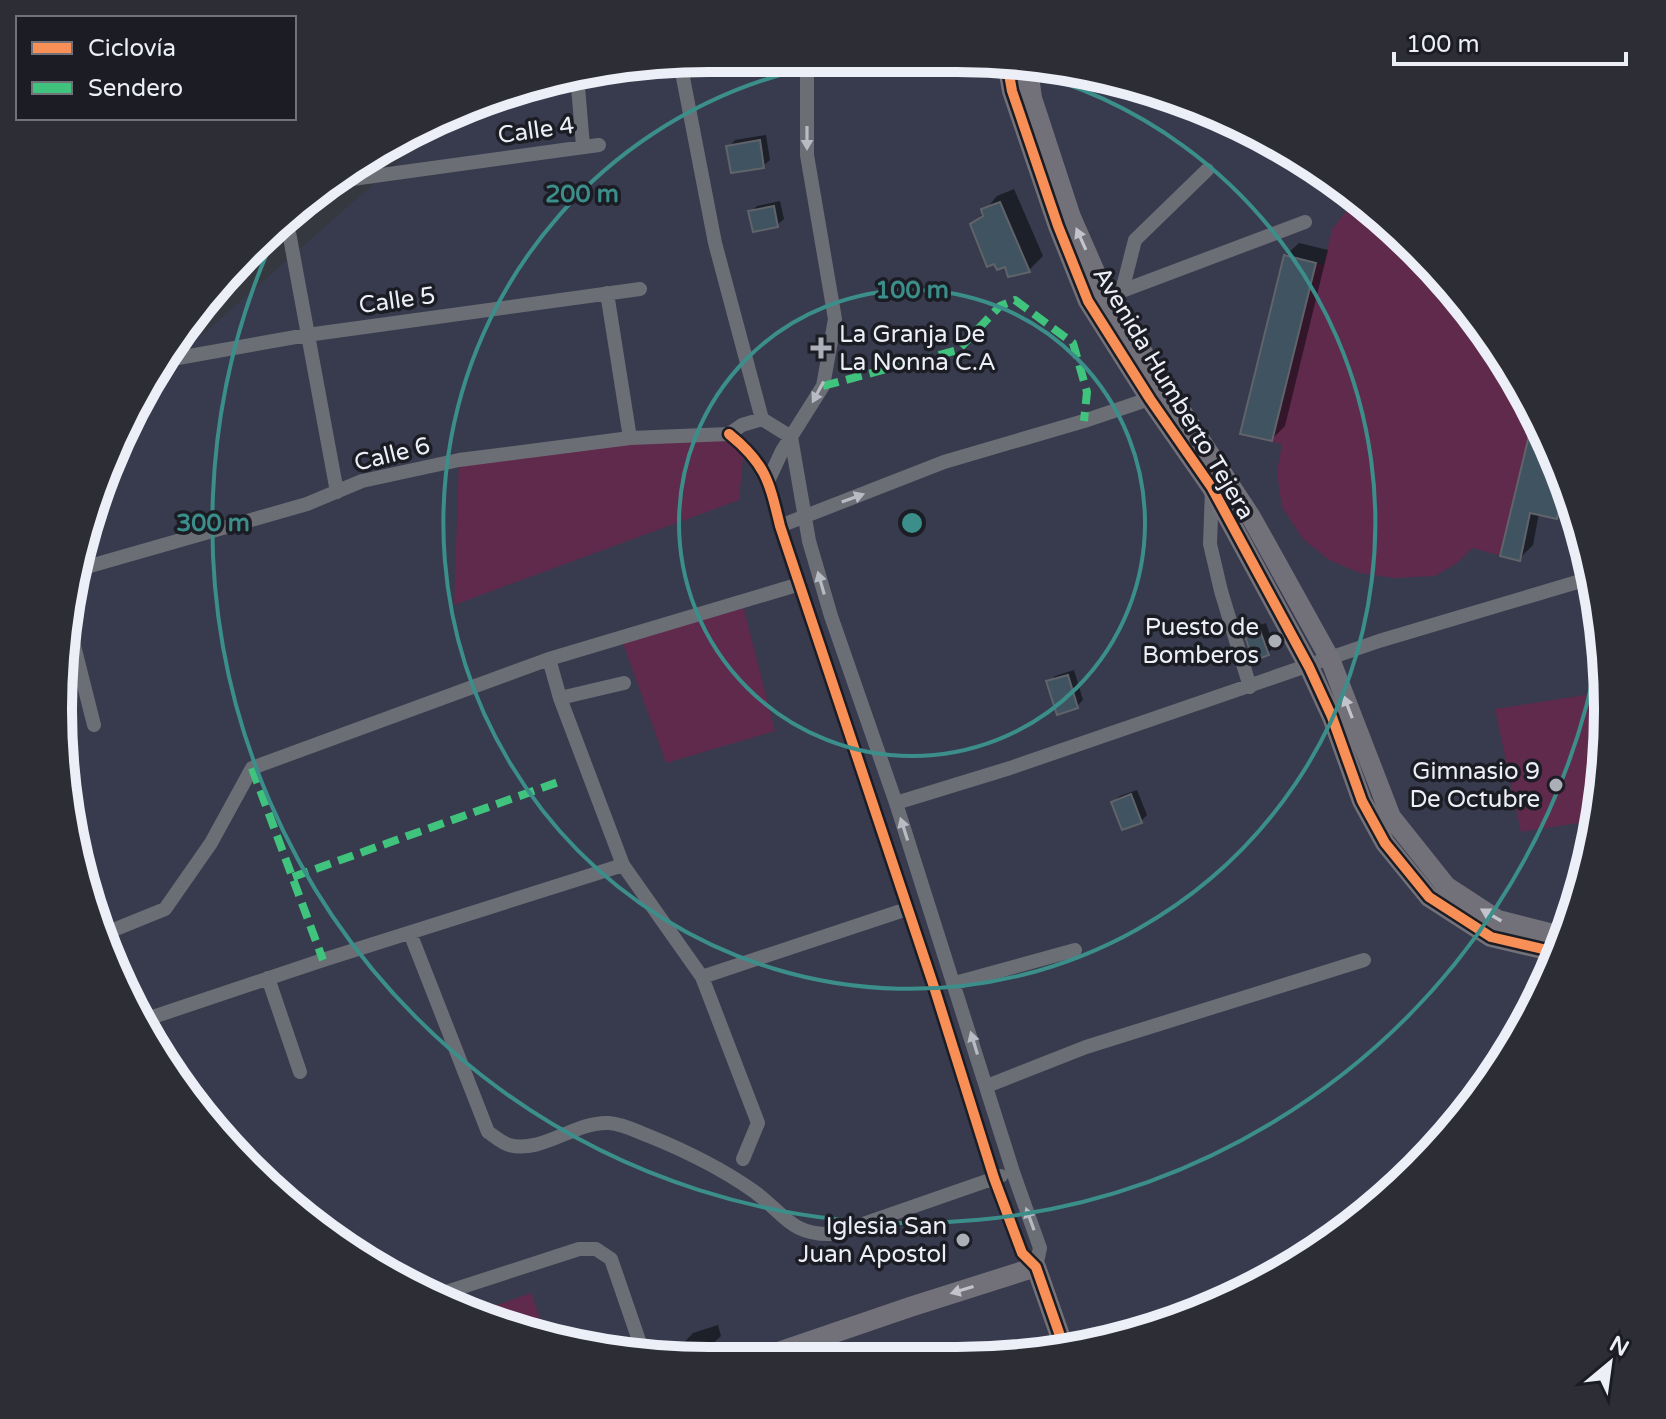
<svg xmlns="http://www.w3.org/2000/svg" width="1666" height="1419" viewBox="0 0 1666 1419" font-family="'Varela Round',sans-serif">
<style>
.built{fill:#373b4d}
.green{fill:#602a4d}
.shadow{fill:#0007}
.building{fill:#405361;stroke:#606369;stroke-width:2}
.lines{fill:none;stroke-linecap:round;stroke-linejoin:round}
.street{stroke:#6c6e75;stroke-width:14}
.secondary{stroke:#72717a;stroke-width:20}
.quiet{stroke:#40c37c;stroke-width:8;stroke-dasharray:16 8;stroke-linecap:butt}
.cycleway-casing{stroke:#1c1d24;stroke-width:15}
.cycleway{stroke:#f78f57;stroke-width:10}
.oneway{fill:#b9bbc4}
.oneway2{fill:#c2c3cc}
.ring{fill:none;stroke:#3b8e8a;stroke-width:4}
.poi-dot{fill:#adafb8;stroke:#1c1d24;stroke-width:3}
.labels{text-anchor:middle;stroke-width:7;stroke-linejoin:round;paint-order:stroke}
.street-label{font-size:24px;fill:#edeff8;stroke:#1c1d24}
.poi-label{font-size:24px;fill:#edeff8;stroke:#1c1d24;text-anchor:end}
.rim{fill:none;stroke:#edeff8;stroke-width:10}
.centre{fill:#3b8e8a;stroke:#1c1d24;stroke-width:4}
.ring-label{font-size:24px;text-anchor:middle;font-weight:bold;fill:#3b8e8a;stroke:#1c1d24;stroke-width:7;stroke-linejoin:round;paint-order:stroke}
</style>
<rect width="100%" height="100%" fill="#363840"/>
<path class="built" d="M710,58L1041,64L1244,125L1353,192L1446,280L1559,461L1596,583L1608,710L1595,837L1558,959L1498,1072L1417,1170L1318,1251L1205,1312L1084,1348L957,1361L666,1360L501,1327L383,1273L249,1170L168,1071L107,958L64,795V625L93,500L152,379L454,113L541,80Z"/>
<path class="green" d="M1358,197L1446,280L1559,461L1565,483L1557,519L1530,513L1520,561L1472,548L1457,563L1435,576L1395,578L1360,573L1329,560L1303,539L1282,507L1277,472L1282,444L1240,434L1284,255L1324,265L1332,229Z
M621,434L745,437L739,500L454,605L459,460Z
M743,605L775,731L666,763L623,643Z
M1592,694L1604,751L1597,820L1521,832L1495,709Z
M531,1293L546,1336L501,1327L482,1318L480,1311Z"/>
<path class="shadow" d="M766,135L770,160L763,166L729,147L735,140Z
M1014,189L1043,256L1029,270L1009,274L1006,265L973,225L997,196Z
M780,201L784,219L777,225L750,212L757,206Z
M1299,243L1328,250L1285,426L1272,439L1285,256Z
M1559,461L1570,503L1556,517L1539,513L1533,545L1519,559L1503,554Z
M1266,623L1274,647L1268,653L1246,634L1253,627Z
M1074,670L1083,700L1077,706L1049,682L1055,676Z
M1137,790L1147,815L1141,821L1113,802L1120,796Z
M335,1223L340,1240L323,1227Z
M718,1325L721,1336L700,1356L675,1360L673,1354L693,1333Z"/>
<path class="building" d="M760,140L764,168L731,173L726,146Z
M1000,202L1030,272L1008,277L1005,267L997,270L994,264L987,267L970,224L983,216L981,209Z
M774,206L778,227L753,232L748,211Z
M1284,255L1316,263L1272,441L1240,434Z
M1533,419L1559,461L1565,483L1557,519L1530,513L1520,561L1500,556Z
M1259,628L1269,655L1253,661L1244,633Z
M1068,675L1078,708L1057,715L1046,681Z
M1131,794L1142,823L1122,830L1111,802Z
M697,1345L702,1360L659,1358L658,1357Z"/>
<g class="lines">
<path class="street" d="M680,62L715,243L762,419
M577,75L583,146
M338,181L599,145
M286,216L337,492
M1122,291L1135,240L1207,170
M607,293L630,438
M1106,297L1305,222
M161,361L307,335L640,289
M729,434L742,425L762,419L791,437L809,541L831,616L896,803L1013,1172L1040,1248L1036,1267
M729,434C766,464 769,481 780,526L935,990L994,1178L1022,1253L1036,1267
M769,479L782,451L823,386L835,319L807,155V60
M1212,489L1210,544L1221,591L1250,687
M780,526L944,462L1084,421L1158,396
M76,570L307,504L362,481L459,460L630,438L729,434
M66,614L94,725
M549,659L560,698L623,865L702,977L758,1123L743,1159
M560,698L624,683
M896,803L1010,768L1379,641L1594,577
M410,933L488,1132C494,1136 502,1143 509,1145C542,1154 575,1121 609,1123C623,1124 636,1131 649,1136C686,1151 719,1167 752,1190C784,1212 789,1236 834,1234L1001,1176
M101,935L165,909L211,843L252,768L549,659L800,584
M702,977L907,909
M268,978L300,1072
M955,983L1075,950
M141,1021L323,960L623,865
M987,1086L1086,1047L1364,960
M1391,1192C1393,1181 1404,1177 1413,1174
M434,1296L579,1249H596L611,1259L644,1355"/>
<path class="secondary" d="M1007,63L1012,91L1058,226L1088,301L1150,399L1212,488L1309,667L1332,717L1362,801L1385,843L1429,897L1491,937L1560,953
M1027,63L1032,98L1071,217L1106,297L1251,517L1330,659L1391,817L1446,886L1498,920L1565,937
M755,1360L910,1307L1036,1267L1065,1350"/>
<path class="quiet" d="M823,386L958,350L1000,306L1015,300L1073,343L1087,392L1084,421
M252,768L323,960
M293,877L564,780"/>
<g class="cycleway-casing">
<path id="cycleway" d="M1007,63L1012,91L1058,226L1088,301L1150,399L1212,488L1309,667L1332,717L1362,801L1385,843L1429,897L1491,937L1560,953
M729,434C766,464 769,481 780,526L935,990L994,1178L1022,1253L1036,1267L1065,1350"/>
</g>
<use href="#cycleway" class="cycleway"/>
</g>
<defs><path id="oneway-solid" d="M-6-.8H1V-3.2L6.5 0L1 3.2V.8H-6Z" transform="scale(2)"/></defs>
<g class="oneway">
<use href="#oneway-solid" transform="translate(807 138) rotate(90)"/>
<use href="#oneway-solid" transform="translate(818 392) rotate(118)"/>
<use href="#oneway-solid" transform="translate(853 498) rotate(-20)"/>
<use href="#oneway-solid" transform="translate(821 583) rotate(-106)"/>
<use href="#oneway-solid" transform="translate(904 829) rotate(-108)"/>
<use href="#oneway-solid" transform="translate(974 1043) rotate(-107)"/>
<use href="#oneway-solid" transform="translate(1030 1219) rotate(-110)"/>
</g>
<g class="oneway2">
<use href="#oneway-solid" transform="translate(1081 239) rotate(-114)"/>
<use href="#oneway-solid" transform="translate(1348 707) rotate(-111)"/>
<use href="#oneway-solid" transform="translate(1491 915) rotate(-150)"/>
<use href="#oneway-solid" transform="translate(962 1290) rotate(163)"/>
</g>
<g class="ring">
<circle cx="912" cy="523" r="233"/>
<path d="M985 63A466 466 0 1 1 855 60"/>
<path d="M1600 644A699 699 0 1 1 281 222"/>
</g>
<g class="poi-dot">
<path d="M817 336h8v8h8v8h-8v8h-8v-8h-8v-8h8z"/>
<circle cx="1275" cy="641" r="8"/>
<circle cx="1556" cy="785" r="8"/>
<circle cx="963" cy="1240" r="8"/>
</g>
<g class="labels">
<g class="street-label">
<text transform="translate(536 130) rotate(-8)" y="8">Calle 4</text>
<text transform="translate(397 300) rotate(-8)" y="8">Calle 5</text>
<text transform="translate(1174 393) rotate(59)" y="8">Avenida Humberto Tejera</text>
<text transform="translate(392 454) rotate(-14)" y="8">Calle 6</text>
</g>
<g class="poi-label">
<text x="839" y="342" text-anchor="start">La Granja De<tspan x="839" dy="28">La Nonna C.A</tspan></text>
<text x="1259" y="635">Puesto de<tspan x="1259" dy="28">Bomberos</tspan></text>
<text x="1540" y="779">Gimnasio 9<tspan x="1540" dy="28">De Octubre</tspan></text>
<text x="947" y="1234">Iglesia San<tspan x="947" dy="28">Juan Apostol</tspan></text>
</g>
</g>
<path d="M0 0H1666V1419H0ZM709 72H957A637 637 0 0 1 1594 709V710A637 637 0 0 1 957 1347H709A637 637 0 0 1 72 710V709A637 637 0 0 1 709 72Z" fill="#2d2e35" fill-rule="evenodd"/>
<path class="rim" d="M709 72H957A637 637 0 0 1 1594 709V710A637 637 0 0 1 957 1347H709A637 637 0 0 1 72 710V709A637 637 0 0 1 709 72Z"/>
<circle cx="912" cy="523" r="12" class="centre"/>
<g class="ring-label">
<text x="582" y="202">200 m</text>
<text x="912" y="298">100 m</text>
<text x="213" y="531">300 m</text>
</g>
<rect x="16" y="16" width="280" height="104" fill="#1c1d24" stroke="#707179" stroke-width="2"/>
<rect x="32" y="42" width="40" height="12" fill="#f78f57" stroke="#707179" stroke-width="2"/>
<text x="88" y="56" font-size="24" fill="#edeff8">Ciclovía</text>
<rect x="32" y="82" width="40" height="12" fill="#40c37c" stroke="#707179" stroke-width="2"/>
<text x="88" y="96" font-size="24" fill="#edeff8">Sendero</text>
<g transform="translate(1610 1363) rotate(29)" stroke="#1c1d24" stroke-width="6" paint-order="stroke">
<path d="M0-6L14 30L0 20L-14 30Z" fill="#edeff8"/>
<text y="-12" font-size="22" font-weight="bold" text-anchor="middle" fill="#edeff8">N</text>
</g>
<path d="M1394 52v12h232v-12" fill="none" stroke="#edeff8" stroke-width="4"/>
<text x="1406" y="52" font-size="24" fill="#edeff8" stroke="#1c1d24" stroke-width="6" paint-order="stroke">100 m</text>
</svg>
